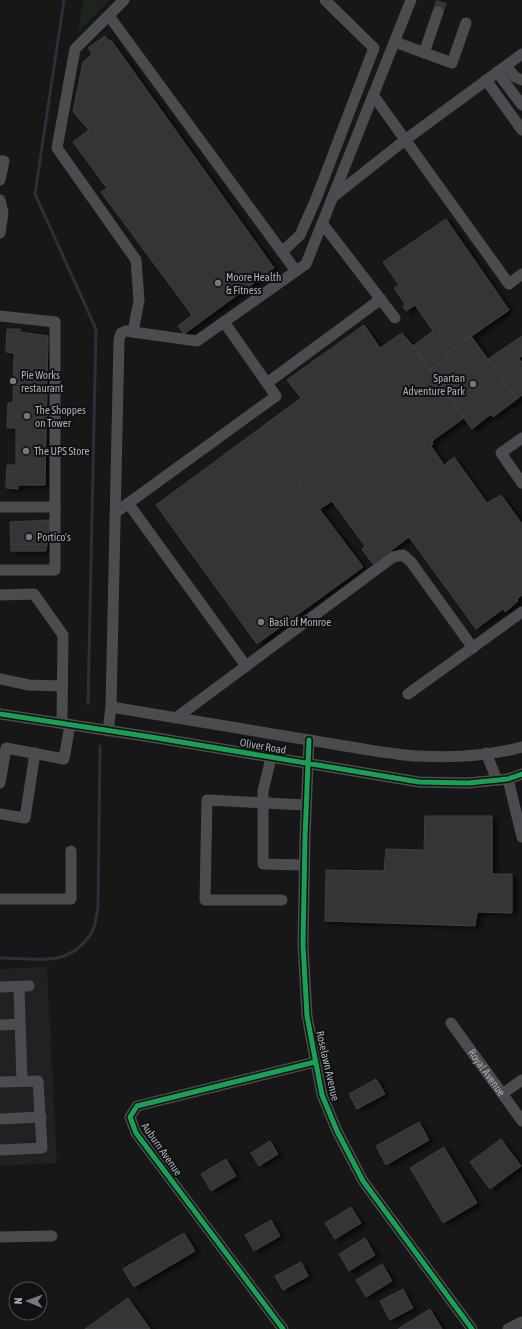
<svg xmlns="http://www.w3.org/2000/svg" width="522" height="1329" viewBox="0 0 522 1329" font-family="'Asap Condensed',sans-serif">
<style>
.built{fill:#212123}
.green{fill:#1d241e}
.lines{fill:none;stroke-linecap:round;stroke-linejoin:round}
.stream{stroke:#2a3239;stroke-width:3}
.building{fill:#353536;stroke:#3f4043;filter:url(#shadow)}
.minor-tunnel{stroke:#343537;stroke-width:11;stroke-dasharray:11 5.5;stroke-linecap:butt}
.minor{stroke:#4b4c50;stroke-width:11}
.cycleway-casing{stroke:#111113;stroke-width:8}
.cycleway{stroke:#1a9f57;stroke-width:5}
.poi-dot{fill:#757880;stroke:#111113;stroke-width:1.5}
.labels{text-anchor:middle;stroke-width:4;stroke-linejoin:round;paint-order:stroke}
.poi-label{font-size:11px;fill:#a8adb8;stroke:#111113;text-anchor:start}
.street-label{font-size:11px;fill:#a8adb8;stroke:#111113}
</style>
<defs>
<filter id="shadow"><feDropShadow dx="4.5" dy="2.5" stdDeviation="2" flood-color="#0009"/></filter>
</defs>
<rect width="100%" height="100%" fill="#171717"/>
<path class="built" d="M47,967L57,1163L0,1166V969Z"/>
<path class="green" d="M83,0H109L78,33Z"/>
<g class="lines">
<path class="stream" d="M64,0L35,194L96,329L88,704
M0,958C18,958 49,962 64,956C78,951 91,938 95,924C96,919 97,913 98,908L100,746"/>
</g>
<path class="building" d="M105,36L109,41L111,40L274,268L184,334L178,326L192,315L101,192L107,188L73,142L89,130L73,112L83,62L92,54L88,48Z
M446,219L509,310L446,354L448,357L429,370L413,346L433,331L415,305L406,311L403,307L405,304L394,288L399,285L383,262Z
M364,325L380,348L402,333L413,346L464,418L432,441L433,444L431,446L444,465L454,457L487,503L501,495L522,524V595L517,599L518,601L505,612L503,609L476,629L409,537L373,564L362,549L365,546L332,501L320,509L260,428L301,398L287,380Z
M7,329H20V332L48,336L45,485H18V489L6,488L7,465H16V428H7L8,403H13L14,353L6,352Z
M471,336L517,399L493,417L491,414L472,429L429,370L448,357L446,354Z
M522,336V356L519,358L522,363V395L517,399L488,359Z
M259,429L363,567L257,644L156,505Z
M50,520L46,551H11L10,522Z
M425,816H492V874H512V913L477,912L475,926L325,921L326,870L384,871L386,849L424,850Z
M376,1079L385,1094L357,1109L349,1094Z
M419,1122L429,1140L386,1165L376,1146Z
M501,1139L521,1166L490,1189L470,1162Z
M270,1141L278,1154L259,1166L251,1153Z
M444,1147L477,1203L443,1223L410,1168Z
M226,1159L236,1176L211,1191L201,1174Z
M351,1207L361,1223L335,1239L325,1223Z
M271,1220L280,1236L254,1251L245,1235Z
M184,1233L195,1251L134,1287L123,1269Z
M365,1238L375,1255L349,1271L339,1254Z
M301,1262L308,1276L283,1290L275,1276Z
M382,1264L392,1281L366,1297L356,1280Z
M403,1289L413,1308L390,1320L380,1301Z
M128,1298L150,1329H85Z
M430,1309L442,1329H398Z"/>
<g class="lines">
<path class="minor-tunnel" d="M438,12L442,0"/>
<g class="minor">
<path d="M124,0L75,49L57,148L136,260L139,300L133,332"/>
<path d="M109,16L296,271"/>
<path d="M395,42L452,63L466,23"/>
<path d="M424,53L438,12"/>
<path d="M506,66L515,77L522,80"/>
<path d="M497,72L522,105"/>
<path d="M486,80L522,130"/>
<path d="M373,95L509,284L522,274"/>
<path d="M0,161H4L0,180"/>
<path d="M333,197L405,140L522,54"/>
<path d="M0,200L3,213L0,233"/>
<path d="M322,223L395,318"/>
<path d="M282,252L300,235L316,199L374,48L325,0"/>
<path d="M0,316L55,322V570H0"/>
<path d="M267,383L381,299"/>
<path d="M522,438L501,453L522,483"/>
<path d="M128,503L246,666"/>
<path d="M0,507H55"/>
<path d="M115,513L276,396L224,322"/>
<path d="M0,595L34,594L63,635L62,723"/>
<path d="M0,679L29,685L62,686"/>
<path d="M408,694L522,612"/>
<path d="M111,707L381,752C393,753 405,756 418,756C452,758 489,756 522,747"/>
<path d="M0,714L151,737L419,782L468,783L508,779L522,774"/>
<path d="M176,718L393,557L403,555L411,562L473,648"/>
<path d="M108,731L111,707L119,340L121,333L126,331L197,341L306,264L411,0"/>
<path d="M309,740L305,838L303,945L307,1016L322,1095L337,1131L363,1181L472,1329"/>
<path d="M486,753L497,780"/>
<path d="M271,758L263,791V864L304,865"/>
<path d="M508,779L522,837"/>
<path d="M0,783L6,748L64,759L70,725"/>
<path d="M0,814L25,818L35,753"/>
<path d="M0,899H71V851"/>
<path d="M282,900H205L207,800L306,805"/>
<path d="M0,987L29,986"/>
<path d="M19,987L22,1081"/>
<path id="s1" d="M451,1023L522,1121"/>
<path d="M0,1025L20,1024"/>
<path d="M0,1082L38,1081L42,1148L0,1150"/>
<path d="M502,1094L522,1080"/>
<path d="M0,1119L41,1117"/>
<path d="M0,1237L52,1236"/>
<path d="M283,1329L136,1133L130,1117L137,1106L315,1062"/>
<path d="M508,1329L522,1322"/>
</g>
<g class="cycleway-casing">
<path id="cycleway" d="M0,714L151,737L419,782L468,783L508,779L522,774
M309,740L305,838L303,945L307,1016L322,1095L337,1131L363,1181L472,1329
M283,1329L136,1133L130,1117L137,1106L315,1062"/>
</g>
<use href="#cycleway" class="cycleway"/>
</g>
<g class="poi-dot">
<circle cx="218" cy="283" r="4"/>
<circle cx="13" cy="381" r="4"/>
<circle cx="473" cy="384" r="4"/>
<circle cx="27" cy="416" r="4"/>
<circle cx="26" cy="451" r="4"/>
<circle cx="29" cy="537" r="4"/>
<circle cx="261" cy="622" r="4"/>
</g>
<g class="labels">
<g class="poi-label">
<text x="226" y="281">Moore Health<tspan x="226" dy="13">&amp; Fitness</tspan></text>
<text x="21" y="379">Pie Works<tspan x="21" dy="13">restaurant</tspan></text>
<text x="465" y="382" text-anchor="end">Spartan<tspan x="465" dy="13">Adventure Park</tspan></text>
<text x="35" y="414">The Shoppes<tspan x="35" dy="13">on Tower</tspan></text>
<text x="34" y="455">The UPS Store</text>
<text x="37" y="541">Portico's</text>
<text x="269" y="626">Basil of Monroe</text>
</g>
<g class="street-label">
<text transform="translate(263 746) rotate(10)" y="4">Oliver Road</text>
<text transform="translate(328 1066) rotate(77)" y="4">Roselawn Avenue</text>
<text dy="4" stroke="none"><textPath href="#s1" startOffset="61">Royal Avenue</textPath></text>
<text transform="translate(162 1149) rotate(55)" y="4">Auburn Avenue</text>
</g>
</g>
<g transform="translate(28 1301) rotate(271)"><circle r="19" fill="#111113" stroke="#4d4f55"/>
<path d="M0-3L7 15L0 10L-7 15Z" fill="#757880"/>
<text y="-6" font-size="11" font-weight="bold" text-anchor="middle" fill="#a8adb8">N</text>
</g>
</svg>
